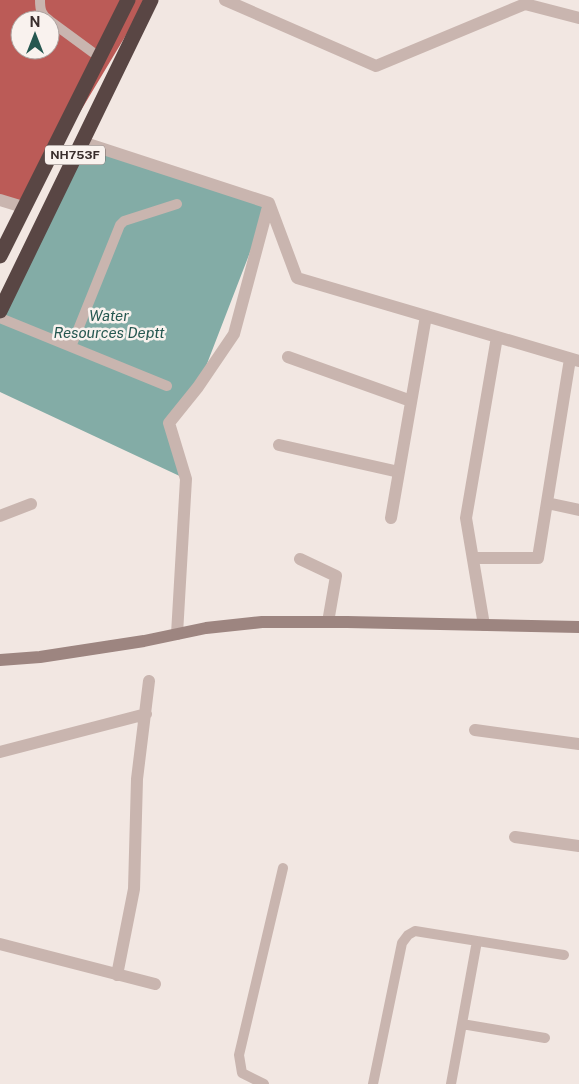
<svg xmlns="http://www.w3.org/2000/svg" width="579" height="1084" viewBox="0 0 579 1084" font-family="'Public Sans',sans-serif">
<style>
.water{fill:#83aca6}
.building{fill:#bb5b57;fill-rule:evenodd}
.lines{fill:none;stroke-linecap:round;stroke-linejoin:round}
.lane{stroke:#c9b5af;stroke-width:10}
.street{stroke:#c9b5af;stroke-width:12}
.secondary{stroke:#9d8580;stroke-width:12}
.highway{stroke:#594644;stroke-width:15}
.labels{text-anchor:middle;stroke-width:5;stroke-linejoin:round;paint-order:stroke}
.shield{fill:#f9f2ee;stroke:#736866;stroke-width:1}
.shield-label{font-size:12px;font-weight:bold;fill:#392d2c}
.water-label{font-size:15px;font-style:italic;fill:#255750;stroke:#f9f2ee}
</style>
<rect width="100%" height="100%" fill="#f2e7e2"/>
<path class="water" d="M82,142L269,203L198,387L170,423L186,479L0,392V311Z"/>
<path class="building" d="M0,0H147L23,207L0,200ZM20,20H50V50H20Z"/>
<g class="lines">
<path class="lane" d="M40,0C40,9 41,15 49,20
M50,21L99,57
M0,318L167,386
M71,347L120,225L124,221L177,204
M462,1024L545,1038
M264,1084L242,1073L239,1055L283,868
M373,1084L402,943L408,935L415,931L564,955
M451,1084L477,941"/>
<path class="street" d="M225,0L376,66L525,4L579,18
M82,142L269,203L297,278L579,361
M0,200L23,207
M288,357L411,401
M279,445L399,472
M547,503L579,510
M0,516L31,504
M391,518L426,316
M473,558H538L570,359
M300,559L336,576L328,622
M484,625L466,518L497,337
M177,634L186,479L169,423L198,387L234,334L269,203
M475,730L579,744
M0,752L146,714
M515,837L579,846
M0,944L155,984
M117,975L134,889L137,779L149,681"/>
<path class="secondary" d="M0,660L40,657L144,641L206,628L262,622H347L579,627"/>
<path class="highway" d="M0,256L128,0
M0,311L151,0"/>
</g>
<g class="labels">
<rect class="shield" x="45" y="145.5" width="60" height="19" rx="4"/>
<g class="shield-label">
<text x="75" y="159">NH753F</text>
</g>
<g class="water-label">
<text x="109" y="321">Water<tspan x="109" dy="17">Resources Deptt</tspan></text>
</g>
</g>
<g transform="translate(35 35)"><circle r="24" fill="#f9f2ee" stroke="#aca3a0"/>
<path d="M0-4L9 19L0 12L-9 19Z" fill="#255750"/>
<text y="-8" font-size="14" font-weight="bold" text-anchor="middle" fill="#392d2c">N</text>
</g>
</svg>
